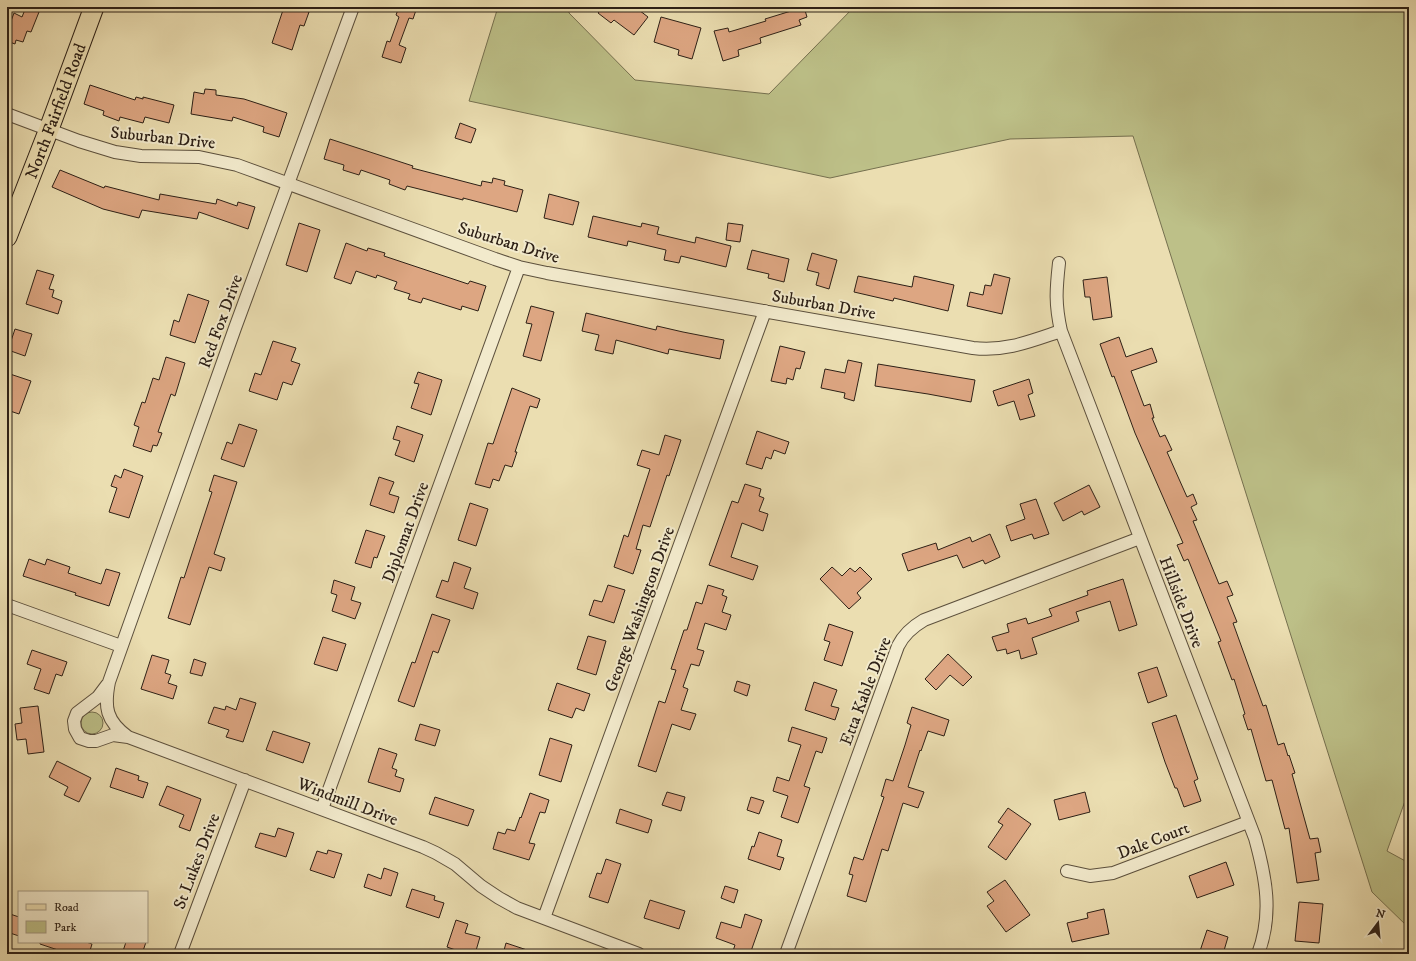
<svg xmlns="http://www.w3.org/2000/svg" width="1416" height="961" viewBox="0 0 1416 961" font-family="'IM FELL DW Pica',serif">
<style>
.green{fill:#bdc088;stroke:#75704f}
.building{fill:#dda682;stroke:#2d2016}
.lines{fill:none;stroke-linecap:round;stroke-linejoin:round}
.minor-casing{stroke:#5c503d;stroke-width:14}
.primary-casing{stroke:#2d2016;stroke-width:21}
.minor{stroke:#f2eacc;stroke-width:12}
.primary{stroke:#ebdeb1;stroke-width:19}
.labels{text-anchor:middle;stroke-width:4;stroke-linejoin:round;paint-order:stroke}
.street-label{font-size:17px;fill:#2d2016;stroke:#f2eacc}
</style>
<rect width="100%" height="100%" fill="#ebdeb1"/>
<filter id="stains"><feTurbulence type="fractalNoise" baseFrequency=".005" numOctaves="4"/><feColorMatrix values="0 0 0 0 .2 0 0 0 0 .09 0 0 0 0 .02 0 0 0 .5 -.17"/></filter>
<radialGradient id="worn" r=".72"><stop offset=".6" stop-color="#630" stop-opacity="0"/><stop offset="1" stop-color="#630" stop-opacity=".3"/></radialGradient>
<path class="green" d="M498,7H569V13L635,80L769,94L854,7H1409V790L1387,851L1409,863V928L1372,892L1133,136L1010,139L830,178L469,101Z
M81 723a11 11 0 1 1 22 0a11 11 0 1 1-22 0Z"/>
<path class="building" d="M26,7H41L31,32L27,31L23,42L16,40L15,44L7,41V32L14,13L22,17Z
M284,7H293L309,12L304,26L300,25L292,50L272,43Z
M399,7H417L413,19L409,18L399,45L406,48L401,63L382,57L387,41L390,42L399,17L396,15Z
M603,7H635L648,17L634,35L614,20L611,23L598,13Z
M804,7L807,17L799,20L801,25L760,38L761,43L738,50L739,56L723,61L714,31L728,28L729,32L766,21L765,19Z
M661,17L701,28L692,59L678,55L679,50L654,42Z
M90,85L135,100L136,97L143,99V97L174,105L169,123L145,117L143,123L120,117L119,121L103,115L104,111L84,104Z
M205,89L216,90V95L244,99L287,113L279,137L263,132L264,127L233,117L232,121L191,114L194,92L204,94Z
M460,123L476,129L471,143L455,138Z
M330,139L413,166L412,168L481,186L482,181L492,183L493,178L505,181L504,185L523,190L517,212L463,198V200L407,186L405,190L389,184L390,180L361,170L359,175L343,170L344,165L324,159Z
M60,170L104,188L105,186L159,200L160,194L216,204L217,199L237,206L238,202L255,207L248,229L199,212L197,219L142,210L139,218L103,209L52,187Z
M549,194L579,202L573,225L544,218Z
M593,216L641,227L642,223L659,227L657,234L695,243L696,237L731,246L726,267L681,256L679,263L664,260L666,250L628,241L627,246L588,237Z
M299,223L320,230L307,272L286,265Z
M728,223L743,225L740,242L726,240Z
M346,243L367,251L368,248L385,253L384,256L468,284L470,281L486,286L478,311L462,306L461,310L423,298L421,303L408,299L410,294L394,289L397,282L377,275L376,278L356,271L351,284L334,278Z
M752,250L789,259L784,282L768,278L769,274L747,269Z
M812,253L837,260L829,289L816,285L819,273L807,270Z
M37,270L54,275L49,289L54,290L52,297L62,301L58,314L26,304Z
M994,274L1010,278L1002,314L967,306L970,292L983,295L985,285L991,286Z
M858,276L912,287L914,276L954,285L948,311L894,298L893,301L854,292Z
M1107,277L1112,317L1093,320L1090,297H1085L1083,280Z
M188,294L209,301L195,343L170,335L174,320L179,322Z
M531,306L554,312L541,361L523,356L532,324L526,323Z
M586,313L656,330L657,326L683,332L724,340L720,359L669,349L668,354L616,340L613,354L595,350L599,335L582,331Z
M15,329L32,334L25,356L8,350Z
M1119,337L1126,357L1152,348L1157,362L1131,371L1144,406L1150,404L1154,418H1152L1160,437L1165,435L1172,450L1167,452L1187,497L1193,494L1197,504L1191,507L1197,520L1193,521L1219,584L1227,581L1233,595L1227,597L1237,622L1233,623L1263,706L1266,705L1278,745L1284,743L1288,756L1289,755L1295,773L1292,774L1310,839L1318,838L1321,852L1315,853L1319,880L1297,883L1289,828L1285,829L1272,780L1266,781L1251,729L1248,730L1243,715L1245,714L1234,679L1232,680L1218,642L1221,641L1188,559L1184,561L1177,545L1183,543L1135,433L1114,376L1112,377L1100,344Z
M273,341L296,348L291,361L300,364L292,385L283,382L277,400L249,391L255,373L261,375Z
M780,346L805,352L800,369L796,368L793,380L787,378L786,384L771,381Z
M166,357L185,363L175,396L171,394L158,432L162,433L157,446L153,445L151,452L133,446L139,427L134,425L142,402L145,403L153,378L159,380Z
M848,360L862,363L854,401L844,398L845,393L821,388L825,369L845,373Z
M878,364L975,380L971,402L928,394L875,386Z
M418,372L442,380L431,415L411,408L419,384L414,383Z
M7,373L31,381L19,414L7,410Z
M1029,379L1033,393L1028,395L1035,416L1020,420L1014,401L998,406L993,391Z
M512,388L540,399L537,408L530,406L515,452H517L512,467L505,465L499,481L493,479L490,488L475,484L488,443L493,444Z
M239,424L257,430L244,467L221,459L227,442L232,444Z
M397,426L423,435L414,462L395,455L400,441L393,439Z
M757,431L789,442L785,454L774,450L771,459L766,457L762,469L746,464Z
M665,435L681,440L669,476L667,475L650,527L643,525L636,549L641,550L633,574L614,567L624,535L628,537L650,469L637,465L642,450L659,455Z
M124,469L143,476L129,518L109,512L117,488L111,486L115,475L121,478Z
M214,475L237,482L214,554L225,558L221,571L209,567L190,625L168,618L181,577L184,578L212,492L209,491Z
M379,477L394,482L389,494L399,497L394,513L370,505Z
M745,484L761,489L759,496L764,498L759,511L768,514L763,531L742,523L731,557L758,566L753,580L709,565L732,501L738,503Z
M1089,485L1100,507L1084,515L1082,511L1063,521L1054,503Z
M1036,499L1049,534L1034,539L1032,534L1011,541L1006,526L1025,519L1020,504Z
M470,503L488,509L476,546L458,540Z
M366,530L385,536L377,558L374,557L371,568L355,563Z
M990,534L1000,557L985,564L983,560L963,568L957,555L908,571L902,554L936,543L938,550L970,537L972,542Z
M29,559L45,565L47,559L70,567L68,573L101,584L106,569L120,573L109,606L75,595L76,593L23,576Z
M454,562L471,568L464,588L478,593L473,609L436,597L442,580L448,582Z
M832,567L842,576L850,568L855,572L860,567L872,579L857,593L861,598L849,609L820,579Z
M1123,579L1137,625L1119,631L1110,601L1076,612L1079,621L1032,638L1037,654L1021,659L1019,650L1007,654L1006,649L997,651L992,637L1009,632L1007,624L1026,618L1028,624L1052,616L1049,609L1088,595L1087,591Z
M334,580L355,587L351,600L361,603L355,619L332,611L337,595L331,593Z
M608,585L625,590L614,623L589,615L594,600L602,602Z
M708,585L724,590L722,595L727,597L722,612L731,615L726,630L705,623L697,649L704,651L699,666L691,664L683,687L688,689L681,710L696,714L690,730L672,724L656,772L638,766L659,701L665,703L676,670L671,669L684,630H687L696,602L702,604Z
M432,614L450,620L438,653L433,651L414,707L398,701L412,662L415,663Z
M829,624L853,632L842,666L824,660L830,642L824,640Z
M588,636L606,641L596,675L577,669Z
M323,637L346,644L337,671L314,664Z
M32,650L67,662L62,676L56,674L49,694L34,689L41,669L27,664Z
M948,654L972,677L963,686L950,675L936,690L925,679Z
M152,655L169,660L165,673L171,675L168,683L177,686L173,699L141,689Z
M194,659L206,663L202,676L190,673Z
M1157,667L1167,696L1148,703L1138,673Z
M737,681L750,685L747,696L734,691Z
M814,682L837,690L831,706L839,708L835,720L805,710Z
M557,683L590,694L584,711L576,708L572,718L548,710Z
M240,698L256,703L243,742L226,737L229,730L208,723L214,707L225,710L226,706L236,710Z
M38,706L44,752L28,754L26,739L17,740L15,724L22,723L20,708Z
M912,707L949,720L944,736L928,731L921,751L920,750L908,787L924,792L918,808L903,803L888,851L882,849L866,902L847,896L853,875L849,874L854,857L863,860L884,797L881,796L886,779L893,781L905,745L911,725L907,723Z
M1176,715L1198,779L1194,781L1201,801L1184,807L1177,788H1175L1165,762L1152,723Z
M420,724L440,730L435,746L415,740Z
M792,727L827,738L822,753L816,751L804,786L810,788L798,823L781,817L788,796L773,791L777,777L789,781L801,745L788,741Z
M273,731L310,743L303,763L266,750Z
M550,738L572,745L561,782L539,775Z
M379,748L397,754L392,768L397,770L395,776L404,779L400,792L368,782Z
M57,761L91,778L79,802L64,795L68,787L49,777Z
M116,768L139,776L138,780L148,783L143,798L110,787Z
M167,786L201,799L190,831L179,827L184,815L159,805Z
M667,792L685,797L681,811L662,805Z
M1085,792L1090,812L1059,820L1054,800Z
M530,793L549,800L545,813L540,812L529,843L535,844L529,860L493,849L498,832L505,834L507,829L515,831L520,817L521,818Z
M435,797L474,810L468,826L429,814Z
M751,797L764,801L759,814L747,810Z
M1008,808L1031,824L1006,860L988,847L1003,825L998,822Z
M620,809L652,820L648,833L616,823Z
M278,828L294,833L286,857L255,847L260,833L275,837Z
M759,832L782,840L777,856L784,858L780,870L748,859L752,846L754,847Z
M328,850L342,854L334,878L310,870L317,851L327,854Z
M606,859L621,864L608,903L589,897L597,873L601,874Z
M1226,862L1234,885L1197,898L1189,876Z
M384,868L398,873L391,896L364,887L368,874L381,879Z
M1005,880L1030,915L1006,932L987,906L994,901L987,892Z
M725,886L738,890L734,903L721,898Z
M412,889L435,896L434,900L444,903L439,918L406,907Z
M650,900L685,911L679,929L644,918Z
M1299,902L1323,904L1319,943L1295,941Z
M1104,909L1109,934L1072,942L1067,923L1088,918L1087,913Z
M7,913L19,917V936L7,932Z
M745,914L762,920L750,954H742L733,951L735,945L716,938L721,922L741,928Z
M456,920L468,924L465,933L480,937L475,954H460L461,952L447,947Z
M1207,930L1228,937L1223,954H1199Z
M40,942H86L92,944L89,954H70L40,944Z
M126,942H146L142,954H122Z
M506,943L533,952V954H503Z"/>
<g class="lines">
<g class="minor-casing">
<path id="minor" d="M353,7L235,328L109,682C104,707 106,721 128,737L423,847L436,853L455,864L481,886L499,898L517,908L639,954
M7,114L79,141L115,152L141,156L199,157L237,165L495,259L519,267L547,273L973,348C1005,352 1031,341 1061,331
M1059,263C1056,290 1055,304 1061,331L1255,838C1266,878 1273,914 1258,954
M7,605L121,646
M107,685L98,697L77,713L74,721L75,729L80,738L89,741H96L113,735L128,737
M322,809L519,267
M1067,871L1090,876L1113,873L1248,822
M544,918L765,311
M180,954L245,780
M786,954L898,646C904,634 912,627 924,620L1140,538"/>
</g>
<g class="primary-casing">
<g id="primary">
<path id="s1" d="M7,237L49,129L94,7"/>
</g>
</g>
<use href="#minor" class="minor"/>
<use href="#primary" class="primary"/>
</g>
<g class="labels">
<g class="street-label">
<text dy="6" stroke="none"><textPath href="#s1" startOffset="135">North Fairfield Road</textPath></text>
<text transform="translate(163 137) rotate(6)" y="6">Suburban Drive</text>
<text transform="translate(509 242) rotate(17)" y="6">Suburban Drive</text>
<text transform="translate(824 304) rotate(10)" y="6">Suburban Drive</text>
<text transform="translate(220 321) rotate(-70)" y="6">Red Fox Drive</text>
<text transform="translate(405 532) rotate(-70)" y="6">Diplomat Drive</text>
<text transform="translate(1182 602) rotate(69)" y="6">Hillside Drive</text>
<text transform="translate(639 609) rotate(-70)" y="6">George Washington Drive</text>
<text transform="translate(865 691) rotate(-69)" y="6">Etta Kable Drive</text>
<text transform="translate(348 801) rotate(21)" y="6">Windmill Drive</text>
<text transform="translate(1153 840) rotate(-21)" y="6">Dale Court</text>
<text transform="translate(196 861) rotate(-69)" y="6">St Lukes Drive</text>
</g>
</g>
<rect width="1416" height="961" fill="none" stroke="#ebdeb1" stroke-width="24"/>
<rect x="8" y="8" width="1400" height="945" fill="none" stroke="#2d2016" stroke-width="2"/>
<rect x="12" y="12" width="1392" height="937" fill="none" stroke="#2d2016"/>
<rect x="18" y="891" width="130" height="52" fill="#f2eacc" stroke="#a39983"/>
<rect x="26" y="904" width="20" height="6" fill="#ebdeb1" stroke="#a39983"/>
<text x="54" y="911" font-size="12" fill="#2d2016">Road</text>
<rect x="26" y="921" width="20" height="12" fill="#bdc088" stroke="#a39983"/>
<text x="54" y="931" font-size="12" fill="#2d2016">Park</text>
<g transform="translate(1378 923) rotate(16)" stroke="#f2eacc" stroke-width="3" paint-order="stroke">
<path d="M0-3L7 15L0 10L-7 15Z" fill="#2d2016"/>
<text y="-6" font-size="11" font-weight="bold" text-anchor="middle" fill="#2d2016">N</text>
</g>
<rect width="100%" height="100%" filter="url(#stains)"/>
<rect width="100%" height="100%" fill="url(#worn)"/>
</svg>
